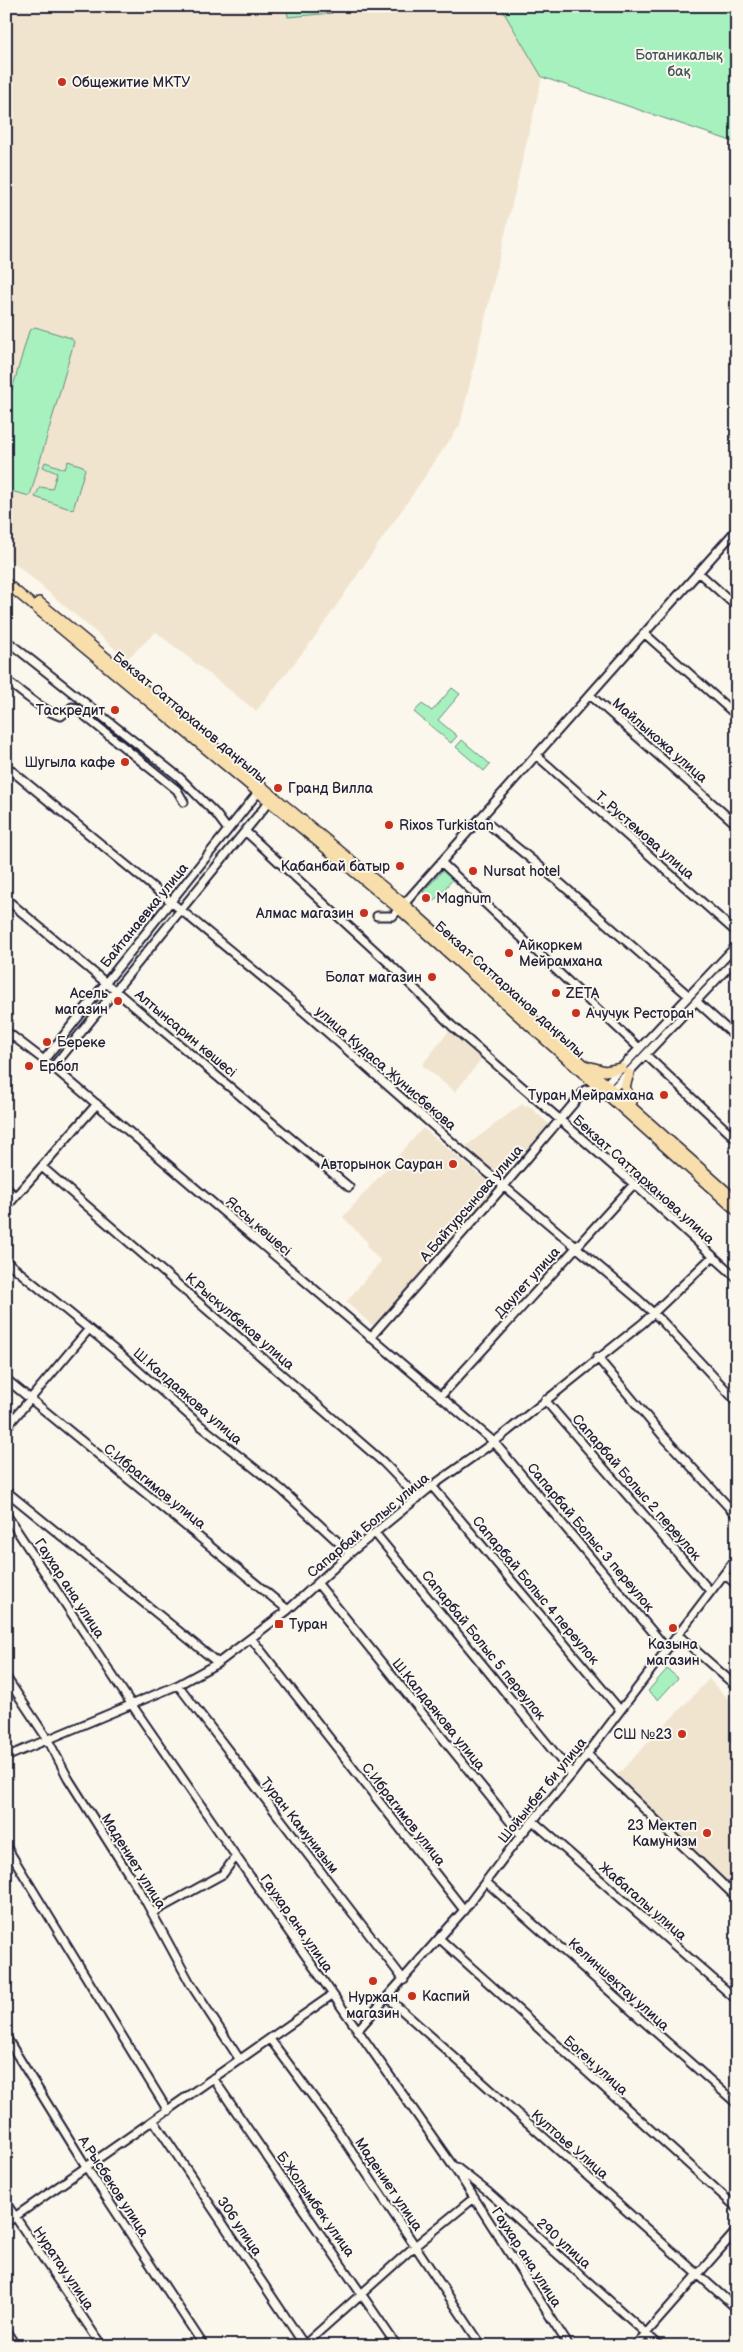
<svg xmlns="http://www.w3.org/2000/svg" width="743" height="2352" viewBox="0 0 743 2352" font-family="'Balsamiq Sans',sans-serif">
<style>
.built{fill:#f1e4cf}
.green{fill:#a7f1bf;stroke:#648a7d}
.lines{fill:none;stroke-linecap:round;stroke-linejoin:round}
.minor-casing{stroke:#22223b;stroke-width:11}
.major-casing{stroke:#22223b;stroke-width:12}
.minor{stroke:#fbf7ec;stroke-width:7}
.major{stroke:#f8deab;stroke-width:9}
.poi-dot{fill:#c8321e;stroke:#fbf7ec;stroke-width:2}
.labels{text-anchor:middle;stroke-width:4;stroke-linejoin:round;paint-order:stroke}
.park-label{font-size:14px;fill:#43565c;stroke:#fbf7ec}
.poi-label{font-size:14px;fill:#22223b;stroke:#fbf7ec;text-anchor:start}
.street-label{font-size:14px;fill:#22223b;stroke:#fbf7ec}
</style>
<rect width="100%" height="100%" fill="#fbf7ec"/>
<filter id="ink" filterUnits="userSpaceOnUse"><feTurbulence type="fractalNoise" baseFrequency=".02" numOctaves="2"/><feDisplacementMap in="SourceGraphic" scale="10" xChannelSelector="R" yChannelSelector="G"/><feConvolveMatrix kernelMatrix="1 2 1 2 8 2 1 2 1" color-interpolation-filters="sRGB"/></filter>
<g filter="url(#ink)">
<path class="built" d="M6,6H737V143L542,77L460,425L315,637L256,711L156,632L127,659L6,556Z
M452,1027L484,1056L455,1092L422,1065Z
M522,1104L525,1107L528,1105L549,1124L502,1179L466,1146Z
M423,1128L495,1188L373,1326L346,1302L381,1261L366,1246L368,1243L343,1217Z
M709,1679L737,1708V1891L617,1775Z"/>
<path class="green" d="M287,6H332V13L288,17Z
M500,6H737V143L542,77Z
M35,327L71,338L74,342L30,496L6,490V400L10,397L29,331Z
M68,461L83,466L85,469L73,510L35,497L40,487L52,489L57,473L43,467L45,462L65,469Z
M452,688L460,694L438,720L457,736L451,743L414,712L422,704L432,711Z
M462,740L490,764L484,771L456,747Z
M443,870L453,879L434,901L423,892Z
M667,1669L678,1678L658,1700L648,1691Z"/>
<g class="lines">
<g class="minor-casing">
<path id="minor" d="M698,572L737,607
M644,633L737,716
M6,640L179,777L216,814L228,830
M6,680C19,690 45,713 61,716L72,707L75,708L177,790L184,802
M590,695L737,825
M536,755L737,933
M6,766L295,1004L462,1151L639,1300L660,1319L737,1402
M481,818L560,883L689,996
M245,831L393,967L452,1026L634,1184L737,1278
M441,862L639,1048
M6,899L349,1187
M404,904L737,529
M377,916H393L399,909
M696,1001L737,1038
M6,1031L53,1067L494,1442L667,1649
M646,1055L737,1140
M44,1060L260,790
M53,1067L272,798
M609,1093L737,958
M42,1167L383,1462L418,1498
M6,1187L15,1197L97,1104
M6,1208L15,1197
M6,1261L122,1356L201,1426L282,1490L350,1553
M370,1338L503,1187L585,1090L600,1088L606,1084L737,945
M597,1357L663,1436L737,1516
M6,1379L288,1610
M440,1397L634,1184
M545,1400L710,1591
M6,1428L89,1329
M432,1486L620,1710
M6,1491L218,1663
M6,1514L132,1705L233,1852L462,2179L569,2346
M375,1533L572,1774
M724,1574L737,1585
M318,1584L521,1835
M678,1635L737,1687
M251,1638L464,1910
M6,1677L48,1740L68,1778L145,1900L190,1983L240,2060
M178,1685L404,1980
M587,1754L737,1898
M6,1757L178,1685L218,1663L288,1610L350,1553L432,1486L494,1442L643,1323L712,1257
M533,1821L737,2000
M6,1846L168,2111
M486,1882L737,2104
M152,1913L223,1874L236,1856
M440,1939L737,2208
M388,1998C504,2101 620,2206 737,2309
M357,2031L464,1910L521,1835L572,1774L737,1557
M6,2037L87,2168L204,2346
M270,2039L339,2132L482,2346
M213,2078L397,2346
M154,2121L305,2346
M456,2167L488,2192L660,2346
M6,2203L102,2346
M6,2223L332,1995
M6,2331L16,2346
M303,2346L415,2246L474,2198
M635,2346L737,2230"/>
</g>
<g class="major-casing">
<path id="major" d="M6,583L399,909L737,1211
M39,602L404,904L737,1201
M591,1067L605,1071L622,1068
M629,1074L625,1087L632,1102"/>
</g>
<use href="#minor" class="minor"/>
<use href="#major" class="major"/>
</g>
</g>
<g class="poi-dot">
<circle cx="62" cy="82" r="5"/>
<circle cx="115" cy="710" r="5"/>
<circle cx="125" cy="762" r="5"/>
<circle cx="278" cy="788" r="5"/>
<circle cx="389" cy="825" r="5"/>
<circle cx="400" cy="866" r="5"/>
<circle cx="473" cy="871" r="5"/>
<circle cx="426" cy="898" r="5"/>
<circle cx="364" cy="913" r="5"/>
<circle cx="509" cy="953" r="5"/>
<circle cx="432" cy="977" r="5"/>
<circle cx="556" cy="993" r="5"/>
<circle cx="118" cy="1001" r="5"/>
<circle cx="576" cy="1013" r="5"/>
<circle cx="47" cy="1042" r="5"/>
<circle cx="29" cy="1066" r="5"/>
<circle cx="664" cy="1095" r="5"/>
<circle cx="453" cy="1164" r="5"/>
<rect x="274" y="1619" width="10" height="10" rx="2.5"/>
<circle cx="673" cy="1628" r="5"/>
<circle cx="682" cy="1734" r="5"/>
<circle cx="707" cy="1833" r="5"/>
<circle cx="373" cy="1981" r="5"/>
<circle cx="412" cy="1996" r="5"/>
</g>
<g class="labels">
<g class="park-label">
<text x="679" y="60">Ботаникалық<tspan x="679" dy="16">бақ</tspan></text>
</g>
<g class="poi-label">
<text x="72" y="87">Общежитие МКТУ</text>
<text x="105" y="715" text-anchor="end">Таскредит</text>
<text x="115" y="767" text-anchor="end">Шугыла кафе</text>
<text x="288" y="793">Гранд Вилла</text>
<text x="399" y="830">Rixos Turkistan</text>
<text x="390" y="871" text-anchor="end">Кабанбай батыр</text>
<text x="483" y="876">Nursat hotel</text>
<text x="436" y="903">Magnum</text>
<text x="354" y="918" text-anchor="end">Алмас магазин</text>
<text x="519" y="950">Айкоркем<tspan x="519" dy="16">Мейрамхана</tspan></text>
<text x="422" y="982" text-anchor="end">Болат магазин</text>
<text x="108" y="998" text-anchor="end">Асель<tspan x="108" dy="16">магазин</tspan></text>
<text x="566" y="998">ZETA</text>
<text x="586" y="1018">Ачучук Ресторан</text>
<text x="57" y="1047">Береке</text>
<text x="39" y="1071">Ербол</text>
<text x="654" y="1100" text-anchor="end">Туран Мейрамхана</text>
<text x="443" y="1169" text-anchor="end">Авторынок Сауран</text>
<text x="289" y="1629">Туран</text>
<text x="673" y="1649" text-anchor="middle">Казына<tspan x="673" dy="16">магазин</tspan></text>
<text x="672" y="1739" text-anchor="end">СШ №23</text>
<text x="697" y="1830" text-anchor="end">23 Мектеп<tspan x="697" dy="16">Камунизм</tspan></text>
<text x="422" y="2001">Каспий</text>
<text x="373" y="2002" text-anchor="middle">Нуржан<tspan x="373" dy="16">магазин</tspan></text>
</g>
<g class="street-label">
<text transform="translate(190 717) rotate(40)" y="5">Бекзат Саттарханов даңғылы</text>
<text transform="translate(660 740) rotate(41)" y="5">Майлыкожа улица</text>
<text transform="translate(645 835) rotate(41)" y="5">Т. Рустемова улица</text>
<text transform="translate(144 915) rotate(-51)" y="5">Байтанаевка улица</text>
<text transform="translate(510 989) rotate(42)" y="5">Бекзат Саттарханов даңғылы</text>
<text transform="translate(186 1033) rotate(40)" y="5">Алтынсарин көшесі</text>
<text transform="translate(386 1068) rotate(41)" y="5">улица Кудаса Жунисбекова</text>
<text transform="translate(644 1179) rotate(42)" y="5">Бекзат Саттарханова улица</text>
<text transform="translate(471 1203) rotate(-49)" y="5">А.Байтурсынова улица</text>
<text transform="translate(259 1226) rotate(41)" y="5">Яссы көшесі</text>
<text transform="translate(527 1282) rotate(-48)" y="5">Даулет улица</text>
<text transform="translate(240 1321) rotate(41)" y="5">К.Рыскулбеков улица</text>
<text transform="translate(188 1396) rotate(41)" y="5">Ш.Калдаякова улица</text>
<text transform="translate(155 1486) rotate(39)" y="5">С.Ибрагимов улица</text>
<text transform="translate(637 1487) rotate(49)" y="5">Сапарбай Болыс 2 переулок</text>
<text transform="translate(368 1525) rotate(-40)" y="5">Сапарбай Болыс улица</text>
<text transform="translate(591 1537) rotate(50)" y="5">Сапарбай Болыс 3 переулок</text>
<text transform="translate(70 1588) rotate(57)" y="5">Гаухар ана улица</text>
<text transform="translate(536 1590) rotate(50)" y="5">Сапарбай Болыс 4 переулок</text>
<text transform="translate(484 1645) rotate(51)" y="5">Сапарбай Болыс 5 переулок</text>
<text transform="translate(439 1714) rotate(51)" y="5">Ш.Калдаякова улица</text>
<text transform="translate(542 1790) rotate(-51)" y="5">Шойынбет би улица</text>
<text transform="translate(404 1814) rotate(52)" y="5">С.Ибрагимов улица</text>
<text transform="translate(300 1825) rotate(52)" y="5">Туран Камунизым</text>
<text transform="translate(134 1861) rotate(58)" y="5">Мадениет улица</text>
<text transform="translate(643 1901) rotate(41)" y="5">Жабагалы улица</text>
<text transform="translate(297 1923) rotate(55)" y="5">Гаухар ана улица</text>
<text transform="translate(619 1984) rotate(42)" y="5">Келиншектау улица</text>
<text transform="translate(596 2065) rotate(42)" y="5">Боген улица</text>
<text transform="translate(570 2144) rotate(41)" y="5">Култоье Улица</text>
<text transform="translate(389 2184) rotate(56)" y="5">Мадениет улица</text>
<text transform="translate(114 2186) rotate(57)" y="5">А.Рысбеков улица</text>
<text transform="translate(316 2204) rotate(55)" y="5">Б.Жолымбек улица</text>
<text transform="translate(240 2226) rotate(56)" y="5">306 улица</text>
<text transform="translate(564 2243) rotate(42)" y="5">290 улица</text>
<text transform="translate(527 2257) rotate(57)" y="5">Гаухар ана улица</text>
<text transform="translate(64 2268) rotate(56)" y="5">Нуратау улица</text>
</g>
</g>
<rect width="743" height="2352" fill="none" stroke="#fbf7ec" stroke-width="25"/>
<rect x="12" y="12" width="718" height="2327" fill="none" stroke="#22223b" stroke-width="2" filter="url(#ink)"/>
</svg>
